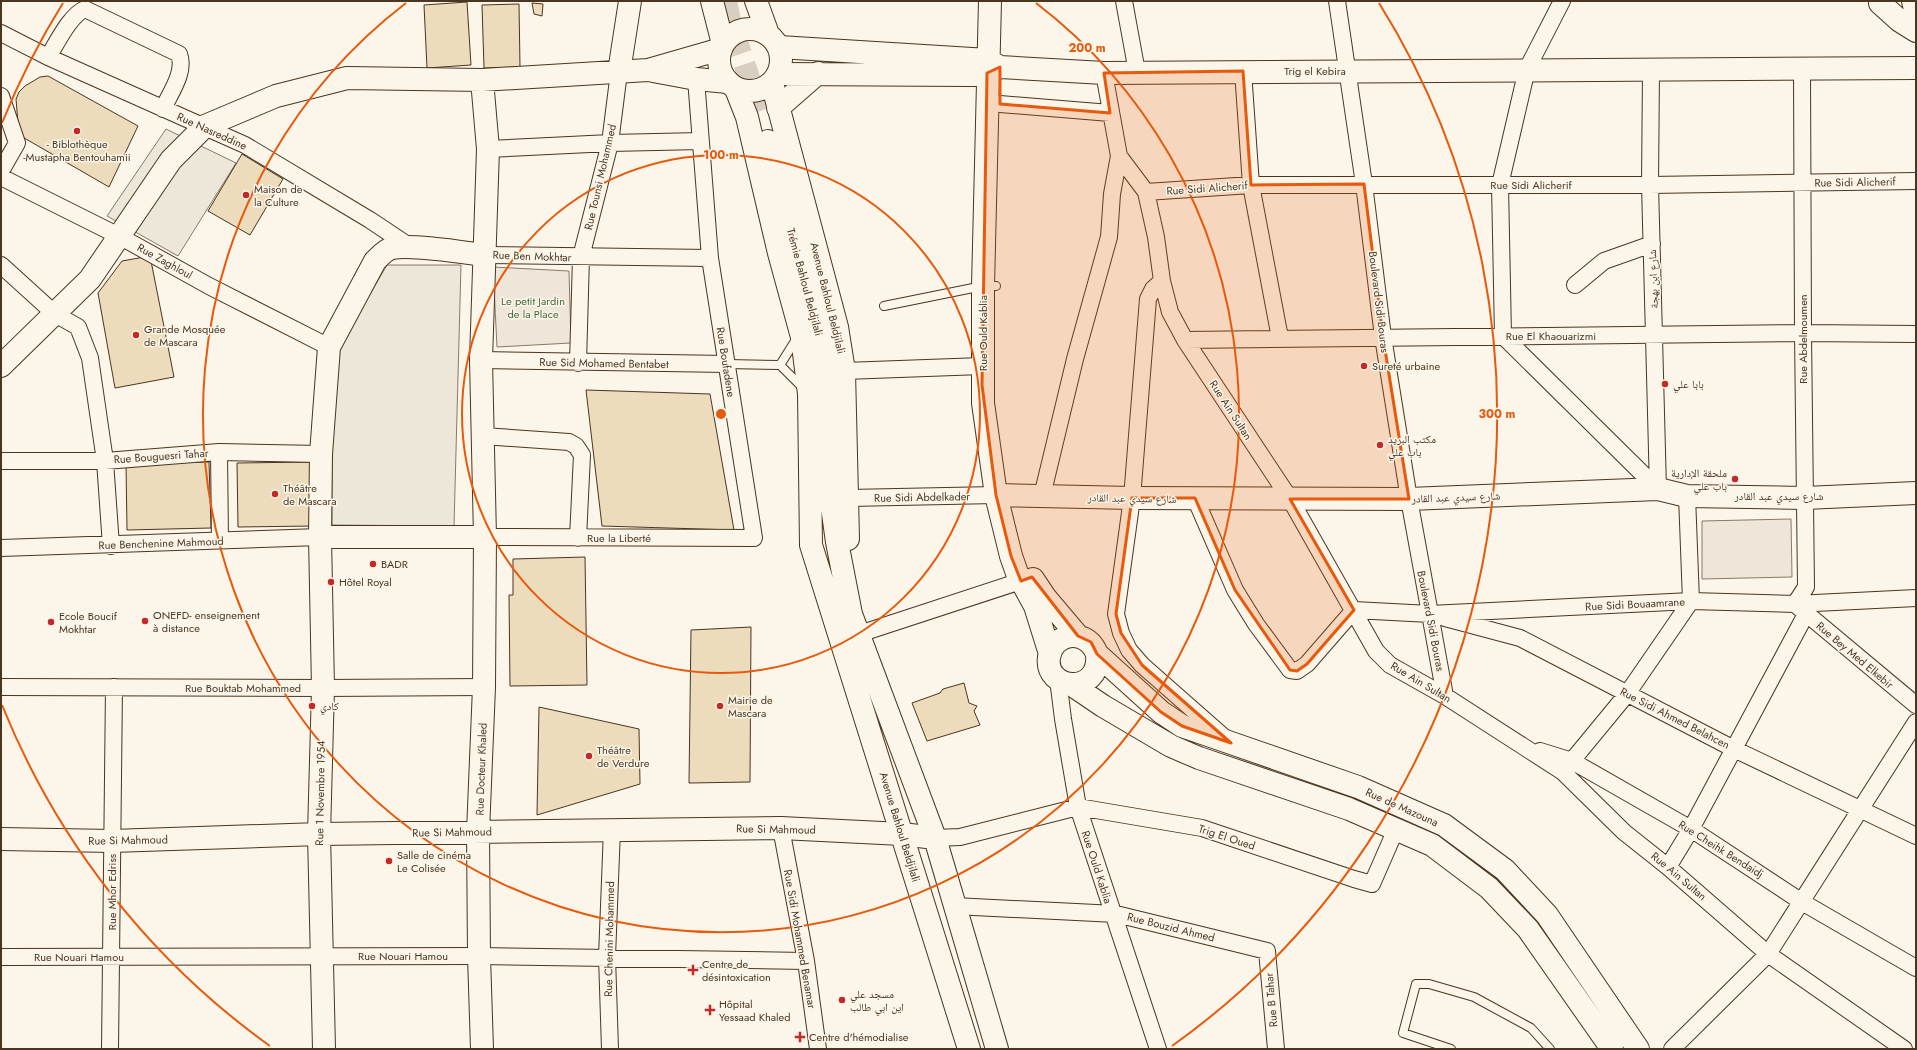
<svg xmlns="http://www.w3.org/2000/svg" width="1917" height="1050" viewBox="0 0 1917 1050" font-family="Jost,'Noto Naskh Arabic',sans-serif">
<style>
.green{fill:#ede6d9;stroke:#887966}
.parking{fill:#ede7d9;stroke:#887966}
.building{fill:#ecdcbc;stroke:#4a3520}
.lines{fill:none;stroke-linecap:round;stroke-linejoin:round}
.primary-tunnel{stroke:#d8cfc1;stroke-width:22;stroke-dasharray:22 11;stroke-linecap:butt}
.lane-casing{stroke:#4a3520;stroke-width:10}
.street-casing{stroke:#4a3520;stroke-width:18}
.secondary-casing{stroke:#4a3520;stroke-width:24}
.primary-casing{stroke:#4a3520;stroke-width:24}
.lane{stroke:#fbf6e9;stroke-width:8}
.street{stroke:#fbf6e9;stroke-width:16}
.secondary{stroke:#fbf6e9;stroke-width:22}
.primary{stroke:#fbf6e9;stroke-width:22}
.marked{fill:#e8590c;fill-opacity:0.2;stroke:#e8590c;stroke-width:3;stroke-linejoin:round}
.ring{fill:none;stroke:#e8590c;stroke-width:2}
.poi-dot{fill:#c62828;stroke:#fbf6e9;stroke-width:1.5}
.labels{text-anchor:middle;stroke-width:3;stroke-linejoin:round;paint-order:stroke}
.street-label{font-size:11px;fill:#4a3520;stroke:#fbf6e9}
.poi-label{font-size:11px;fill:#4a3520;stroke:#fbf6e9;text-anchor:start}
.park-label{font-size:11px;fill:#436837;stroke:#fbf6e9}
.centre{fill:#e8590c;stroke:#fbf6e9;stroke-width:2}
.ring-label{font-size:12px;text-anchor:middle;font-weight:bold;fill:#e8590c;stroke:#fbf6e9;stroke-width:3;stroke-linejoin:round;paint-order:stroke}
</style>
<rect width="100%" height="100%" fill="#fbf6e9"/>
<path class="green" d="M493,267L569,271L571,343L497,347Z
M1791,519L1792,577L1702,579V521Z"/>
<path class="parking" d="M166,129L236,163L178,256L107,216Z
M387,265H461L454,526L332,525V359Z"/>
<path class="building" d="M467,2L471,65L427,68L424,5Z
M532,3L543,4L542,16L534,14Z
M519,4L520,67L484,68L482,5Z
M48,76L138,126L109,187L19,135L16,99L19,92L25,86L40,77Z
M242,154L283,179L250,235L208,211Z
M150,256L174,377L115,388L98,293L122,261Z
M586,390L710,394L734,530L602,526Z
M209,462L211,528L127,530L126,464Z
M312,462L313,526L238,527L237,463Z
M585,557L587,685L510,686L509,595H513V559Z
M751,627L750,782L689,783L691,630Z
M964,683L969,703L977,706L974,711L980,725L927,741L912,703L940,693L943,689Z
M539,707L639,729L640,784L537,815Z"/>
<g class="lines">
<path class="primary-tunnel" d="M726,1L730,21L760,111"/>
<g class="lane-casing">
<path id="lane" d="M884,306L983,286H996
M797,338L780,365L803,388
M727,364L780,365
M1451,1049L1403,1033L1416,984H1429L1474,997L1531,1028L1550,1049"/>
</g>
<g class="street-casing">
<path id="street" d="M1124,1L1137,72
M1337,1L1364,184L1383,337L1409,499L1445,696
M1562,1L1527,69L1500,185L1503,336L1658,489
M1,33L48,57L245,145L370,220L412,248
M48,57C57,43 70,15 85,9L179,54C186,72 170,93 163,109
M1651,70L1650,185L1658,489
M1802,70L1803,333L1806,587L1795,604L1916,705
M1243,71L1251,185L1280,338
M1104,73L1119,156L1146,192L1156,237L1162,281L1170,312L1185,340L1290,499L1376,651L1390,665L1445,696L1563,772L1624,832L1668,867L1768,954L1904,1049
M1,96L17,143L1,171
M1000,104L1110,113
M488,149L610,143L701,141
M1,177L119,236L209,286L329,347
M1146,192L1251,185H1650L1916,181
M483,255L710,258
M1,265L55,314L78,327L90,358L105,461L111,546
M1162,281L1153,289L1148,299L1132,498L1116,614L1121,633L1129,650L1142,665L1225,738
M1575,285L1604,261L1652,244
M1185,340L1803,333L1916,334
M481,360L727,364
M578,363L581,257L610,143L619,72
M844,371L982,366
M483,436L569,442L576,446L582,455L578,538
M219,452L220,540
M1,461H105L219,452L321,454
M1042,496L1075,359L1109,237L1112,194L1119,156
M848,498L996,495
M1195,498L1235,590L1256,624L1290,670L1297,671L1307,664L1354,610L1430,614L1691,601L1795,604L1916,598
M485,537L754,538L710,258L696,79
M1,548L320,537
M1445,618L1520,638L1734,749L1916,836
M859,634L1030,578
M1058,679L1063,719L1078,807L1158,1049
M1,687L323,688L484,687
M1540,751L1572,761L1691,829L1802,902L1916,968
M1566,768L1627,694L1691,601L1687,496
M781,828L806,961L818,1049
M935,838L960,837L1078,807L1202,828L1354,879L1372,884L1396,829
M1668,867L1691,829L1806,614
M954,906L1116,914L1267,951L1276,1049
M1,957L479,956L806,961
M110,1049L114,687
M610,1049L607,957L612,829
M1672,1049L1768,954L1916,722"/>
</g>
<g class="secondary-casing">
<path id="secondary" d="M990,1L983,286V403L996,495L1011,556L1017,573L1035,606L1050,654
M1913,1L1916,14
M1880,3L1900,21L1916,31
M779,47L988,60L1000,67L1104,73L1916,68
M653,71L696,79L728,82
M619,72L630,1
M778,74L972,75L987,73L1000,67
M778,108L818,73
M1,366L90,279L171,160L205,126L276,96L347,78L482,80L648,70L721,49
M996,495L1132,498L1409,499L1658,489L1687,496L1805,498L1916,493
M320,537H485L481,360L488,149L482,80
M1033,579L1045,597L1078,636
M1097,654C1101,696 1044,691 1049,657C1050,652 1052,647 1056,643C1071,630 1090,636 1097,654L1161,712L1182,726L1358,787L1444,825L1505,870L1547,915L1638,1049
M1072,685L1103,706L1171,746L1199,758L1349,809L1432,845L1489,888L1528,929L1612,1049
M1,839L112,841L319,834L781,828L902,834L935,838
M324,1049L319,834L323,688L320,537L321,454L329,347L375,261C380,256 385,250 392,248C412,244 461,252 483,255
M482,1049L479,956L478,832L484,687L485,537"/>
</g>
<g class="primary-casing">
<path id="primary" d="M712,1L723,44
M756,1L768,34
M719 60a31 31 0 1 1 62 0a31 31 0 1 1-62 0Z
M772,83L837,327L844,371L848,539
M736,89L747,117L779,253L802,337L809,394L811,545L969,1049
M768,141L824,353L827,404L824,469
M825,456L837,542L851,614L935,838L997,1049"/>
</g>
<use href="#lane" class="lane"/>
<use href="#street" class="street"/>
<use href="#secondary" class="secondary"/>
<use href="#primary" class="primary"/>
</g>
<path class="marked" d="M1000,67V104L1110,113L1104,73L1243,71L1251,185L1364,184L1383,337L1409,499H1290L1354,610L1307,664L1297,671L1290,670L1235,590L1195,498H1132L1116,614L1121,633L1142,665L1231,743L1182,726L1161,712L1097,654L1091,642L1078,636L1032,577L1021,581L1011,556L996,495L982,385L987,73Z"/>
<g class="ring">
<circle cx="721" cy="414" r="259"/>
<path d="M1036 3A518 518 0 1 1 406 3"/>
<path d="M270 1046A776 776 0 0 1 2 705M2 123A776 776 0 0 1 63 3M1379 3A776 776 0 0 1 1172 1046"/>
</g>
<g class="poi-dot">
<circle cx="77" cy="131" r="4"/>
<circle cx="246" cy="195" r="4"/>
<circle cx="136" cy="335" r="4"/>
<circle cx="1364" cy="366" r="4"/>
<circle cx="1665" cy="384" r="4"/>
<circle cx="1380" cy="445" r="4"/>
<circle cx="1735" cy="479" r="4"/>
<circle cx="275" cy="494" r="4"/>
<circle cx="373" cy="564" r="4"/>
<circle cx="331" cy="582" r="4"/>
<circle cx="145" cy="621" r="4"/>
<circle cx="51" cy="622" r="4"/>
<circle cx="312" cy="706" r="4"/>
<circle cx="720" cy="706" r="4"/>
<circle cx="589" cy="756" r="4"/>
<circle cx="389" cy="861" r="4"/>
<path d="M691 964h4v4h4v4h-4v4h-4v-4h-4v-4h4z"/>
<circle cx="842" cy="1000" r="4"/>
<path d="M708 1004h4v4h4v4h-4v4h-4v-4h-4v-4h4z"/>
<path d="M798 1031h4v4h4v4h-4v4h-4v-4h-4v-4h4z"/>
</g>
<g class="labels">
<g class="street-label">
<text x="1315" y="75">Trig el Kebira</text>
<text transform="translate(212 131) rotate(24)" y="4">Rue Nasreddine</text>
<text transform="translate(600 177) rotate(-77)" y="4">Rue Tounsi Mohammed</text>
<text transform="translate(1855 182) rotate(-1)" y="4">Rue Sidi Alicherif</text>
<text x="1531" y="189">Rue Sidi Alicherif</text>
<text transform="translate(1207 188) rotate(-4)" y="4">Rue Sidi Alicherif</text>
<text transform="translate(532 256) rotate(2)" y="4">Rue Ben Mokhtar</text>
<text transform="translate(165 261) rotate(29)" y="4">Rue Zaghloul</text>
<text transform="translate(1653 279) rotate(-92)" y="4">شارع ابن بهجة</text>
<text transform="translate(805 282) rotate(75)" y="4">Trémie Bahloul Beldjilali</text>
<text transform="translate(828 298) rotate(76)" y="4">Avenue Bahloul Beldjilali</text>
<text transform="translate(1379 302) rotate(83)" y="4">Boulevard Sidi Bouras</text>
<text transform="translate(983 333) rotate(-90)" y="4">Rue Ould Kablia</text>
<text x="1551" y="340">Rue El Khaouarizmi</text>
<text transform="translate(1803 339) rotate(-90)" y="4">Rue Abdelmoumen</text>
<text transform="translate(726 362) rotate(81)" y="4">Rue Boufadene</text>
<text transform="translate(604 363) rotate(1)" y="4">Rue Sid Mohamed Bentabet</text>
<text transform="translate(1231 410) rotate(57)" y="4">Rue Ain Sultan</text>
<text transform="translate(161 456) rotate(-4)" y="4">Rue Bouguesri Tahar</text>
<text x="1779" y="500">شارع سيدي عبد القادر</text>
<text transform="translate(922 497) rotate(-1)" y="4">Rue Sidi Abdelkader</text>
<text transform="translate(1456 497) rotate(-2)" y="4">شارع سيدي عبد القادر</text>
<text transform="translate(1132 498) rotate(1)" y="4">شارع سيدي عبد القادر</text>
<text x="619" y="542">Rue la Liberté</text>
<text transform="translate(161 543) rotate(-2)" y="4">Rue Benchenine Mahmoud</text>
<text transform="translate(1635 604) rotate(-3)" y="4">Rue Sidi Bouaamrane</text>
<text transform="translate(1431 621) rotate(79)" y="4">Boulevard Sidi Bouras</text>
<text transform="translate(1855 655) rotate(40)" y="4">Rue Bey Med Elkebir</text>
<text transform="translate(1421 682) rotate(31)" y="4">Rue Ain Sultan</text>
<text x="243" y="692">Rue Bouktab Mohammed</text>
<text transform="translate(1675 718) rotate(27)" y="4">Rue Sidi Ahmed Belahcen</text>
<text transform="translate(481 769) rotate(-88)" y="4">Rue Docteur Khaled</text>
<text transform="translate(320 793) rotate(-89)" y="4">Rue 1 Novembre 1954</text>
<text transform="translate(1402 807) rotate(24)" y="4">Rue de Mazouna</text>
<text transform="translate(900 827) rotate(73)" y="4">Avenue Bahloul Beldjilali</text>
<text transform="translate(776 829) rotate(1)" y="4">Rue Si Mahmoud</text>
<text transform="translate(452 832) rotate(-1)" y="4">Rue Si Mahmoud</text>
<text transform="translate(1227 837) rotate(18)" y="4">Trig El Oued</text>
<text transform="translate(128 840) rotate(-1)" y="4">Rue Si Mahmoud</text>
<text transform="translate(1721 849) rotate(32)" y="4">Rue Cheihk Bendaidj</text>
<text transform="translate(1097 867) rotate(72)" y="4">Rue Ould Kablia</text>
<text transform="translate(1679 876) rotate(40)" y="4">Rue Ain Sultan</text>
<text transform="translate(112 892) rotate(-90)" y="4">Rue Mhor Edriss</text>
<text transform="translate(1171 927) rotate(14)" y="4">Rue Bouzid Ahmed</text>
<text transform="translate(609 939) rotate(-89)" y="4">Rue Chenini Mohammed</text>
<text transform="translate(800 939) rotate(80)" y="4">Rue Sidi Mohammed Benamar</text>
<text x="403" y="960">Rue Nouari Hamou</text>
<text x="79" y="961">Rue Nouari Hamou</text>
<text transform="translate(1271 1000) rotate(-95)" y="4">Rue B Tahar</text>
</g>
<g class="poi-label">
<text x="77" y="148" text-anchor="middle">- Biblothèque<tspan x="77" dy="13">-Mustapha Bentouhamii</tspan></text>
<text x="254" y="193">Maison de<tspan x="254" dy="13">la Culture</tspan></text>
<text x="144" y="333">Grande Mosquée<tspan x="144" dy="13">de Mascara</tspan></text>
<text x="1372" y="370">Sureté urbaine</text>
<text x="1673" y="388">بابا علي</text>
<text x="1388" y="443">مكتب البريد<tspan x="1388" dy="13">باب علي</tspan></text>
<text x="1727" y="477" text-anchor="end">ملحقة الإدارية<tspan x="1727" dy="13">باب علي</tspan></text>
<text x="283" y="492">Théâtre<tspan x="283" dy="13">de Mascara</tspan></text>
<text x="381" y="568">BADR</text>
<text x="339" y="586">Hôtel Royal</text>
<text x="153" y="619">ONEFD- enseignement<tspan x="153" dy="13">à distance</tspan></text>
<text x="59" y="620">Ecole Boucif<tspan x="59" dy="13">Mokhtar</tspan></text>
<text x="728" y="704">Mairie de<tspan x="728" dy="13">Mascara</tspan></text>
<text x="320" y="710">كادي</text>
<text x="597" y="754">Théâtre<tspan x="597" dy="13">de Verdure</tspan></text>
<text x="397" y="859">Salle de cinéma<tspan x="397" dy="13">Le Colisée</tspan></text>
<text x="702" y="968">Centre de<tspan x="702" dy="13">désintoxication</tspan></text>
<text x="850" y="998">مسجد علي<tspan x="850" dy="13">اين ابي طالب</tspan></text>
<text x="719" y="1008">Hôpital<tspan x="719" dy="13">Yessaad Khaled</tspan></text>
<text x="809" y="1041">Centre d'hémodialise</text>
</g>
<g class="park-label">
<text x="533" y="305">Le petit Jardin<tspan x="533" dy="13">de la Place</tspan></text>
</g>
</g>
<circle cx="721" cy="414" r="6" class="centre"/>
<g class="ring-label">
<text x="1087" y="52">200 m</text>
<text x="721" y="159">100 m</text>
<text x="1497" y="418">300 m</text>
</g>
<rect width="1917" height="1050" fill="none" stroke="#4a3520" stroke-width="4"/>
</svg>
